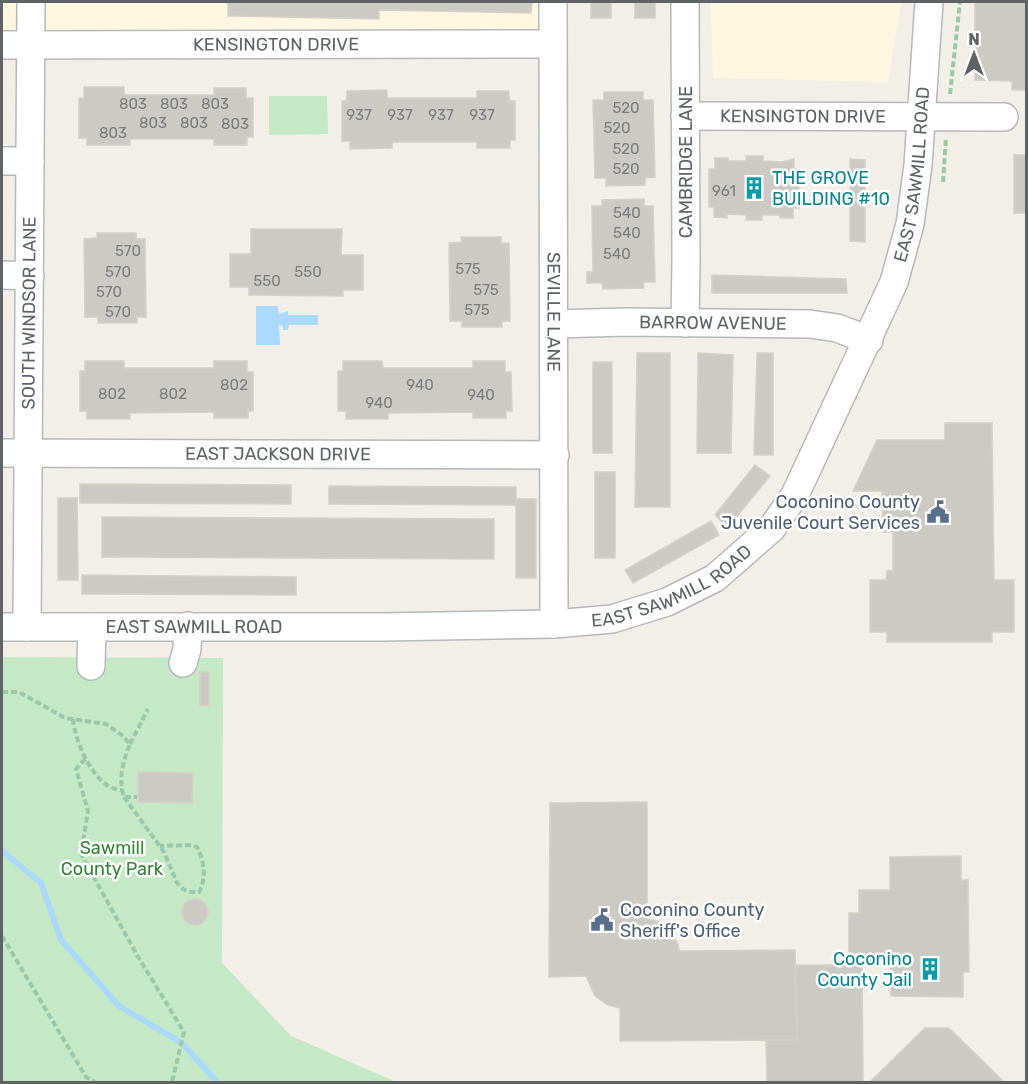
<svg xmlns="http://www.w3.org/2000/svg" width="1028" height="1084" viewBox="0 0 1028 1084" font-family="Rubik,sans-serif">
<style>
.commercial{fill:#fef7e0}
.green{fill:#c5e8c5}
.water{fill:#aadaff}
.lines{fill:none;stroke-linecap:round;stroke-linejoin:round}
.stream{stroke:#aadaff;stroke-width:6}
.building{fill:#cccac5;stroke:#d6d1c6;stroke-width:1.5}
.minor-casing{stroke:#b5b8bc;stroke-width:30}
.path{stroke:#9cc7a9;stroke-width:4;stroke-dasharray:6 3;stroke-linecap:butt}
.minor{stroke:#fff;stroke-width:27}
.labels{text-anchor:middle;stroke-width:5;stroke-linejoin:round;paint-order:stroke}
.number-label{font-size:15px;fill:#7a7d7f}
.street-label{font-size:18px;fill:#5f6368;stroke:#fff}
.culture-label{font-size:18px;fill:#0d838f;stroke:#fff;text-anchor:start}
.service-label{font-size:18px;fill:#4e5e75;stroke:#fff;text-anchor:end}
.park-label{font-size:18px;fill:#348238;stroke:#fff}
</style>
<rect width="100%" height="100%" fill="#f1efe8"/>
<path class="commercial" d="M2,2H543L542,34L2,38Z
M711,2H901L888,82L713,78Z"/>
<path class="green" d="M269,96H327L328,134L269,135Z
M2,657L223,658L222,963L291,1036L396,1082H2Z"/>
<path class="water" d="M256,306H278L279,314L288,311V315H318V325H289L288,330H283V326L279,325L280,345H256Z"/>
<g class="lines">
<path class="stream" d="M2,851L41,883L61,940L119,1006L182,1043L217,1082"/>
</g>
<path class="building" d="M228,2H532L531,13L379,10V19L228,16Z
M591,2H611V18H591Z
M635,2H655V18H635Z
M975,2H1026V90H1012V81L975,80Z
M84,87H124V95H214V88H246V98H253V137H247V145H214V139H130V145H87V138H79V98H84Z
M387,90V98H477V91H509V101H515V140H510V148H477V142H392V148L350,149V141H342V101H347V91Z
M604,92H643V100H653L655,177L645,178V185L606,186V178H595L593,100H604Z
M1014,155H1026V213H1014Z
M746,156H763V161L782,162L794,159V169H799V208H793V218H780V215H762V220H746V215L727,214V218L714,217V207H709V169H715V158H728V161H746Z
M850,159L865,160V242L850,241Z
M644,199V206H653L655,282H643L644,288L603,289L602,283H587V272H593L592,206H602V200Z
M251,229H342L341,255H363V290H343V296L249,295V287H230V254H251Z
M97,233H136V239H145L146,317H137V323H98V317H85L84,239L97,238Z
M461,237H501V243H509L510,321H502V327H462V321H450L449,243L462,242Z
M712,275L846,279L847,293H712Z
M637,353H670V507H635Z
M698,353L733,355L731,453H697Z
M757,353H773V455H754Z
M85,361H124V368H214V361H247V372H253V411H248V418H214V412L130,413V419H87V411H80V371H85Z
M343,361H382L383,368H473V361H505V372H511L512,411H506V418H473V412L388,413V419H346V411H338V371H343Z
M593,362H612V453H593Z
M945,423H992L994,580H1014V632H992V642H887V632H870V580H886L887,571L893,570V532H883L882,491H853L877,440H945Z
M755,465L770,476L728,527L715,515Z
M595,472H615V558H595Z
M80,484L291,485V504L80,503Z
M329,486L516,487V505L329,504Z
M58,498H77L78,580H58Z
M516,499H536V578H516Z
M102,517L494,519V559L102,557Z
M711,521L719,535L633,583L625,570Z
M82,575L296,577V595L82,594Z
M200,672H209V705L200,706Z
M138,772L193,773L192,803L138,802Z
M647,802V918L658,922L670,932L678,944L679,951L795,950L797,1040L620,1041V1008L608,1005L595,996L586,976L549,977L550,803Z
M961,856V880H968L969,972H963V997L891,996V965H862L863,1082H767L766,1040H797L795,965H849V913H859V890H890V857Z
M182 912a13 13 0 1 1 26 0a13 13 0 1 1-26 0Z
M925,1028H949L1004,1082H870Z"/>
<g class="lines">
<g class="minor-casing">
<g id="minor">
<path id="s1" d="M553,2L554,624"/>
<path id="s2" d="M2,45L552,44"/>
<path id="s3" d="M685,116L1004,117"/>
<path d="M2,161H30"/>
<path d="M2,275L30,276"/>
<path d="M685,323L686,261L685,2"/>
<path id="s4" d="M555,324L625,322L810,324L837,328L869,340"/>
<path id="s5" d="M2,453L555,455"/>
<path id="s6" d="M2,627H383L554,624L612,619L667,602L715,578L772,528L795,495L894,282L910,224L918,165L929,2"/>
<path id="s7" d="M27,627L31,2"/>
<path d="M183,663L187,649L188,626"/>
<path d="M91,666L92,627"/>
</g>
</g>
<path class="path" d="M950,94L960,2
M943,182L946,138
M2,692H19L65,718L106,724L123,736L130,744C123,761 118,779 124,797H137
M73,719C75,742 95,790 122,790
M130,744L148,709
M85,759L76,769L88,811L81,854L137,955L184,1032L172,1082
M124,797L164,852L177,883L183,889L189,892H199C207,879 204,860 197,847L192,845L160,846
M2,936L86,1077L95,1082"/>
<use href="#minor" class="minor"/>
</g>
<defs>
<g id="building-bare" transform="scale(1.8)"><path d="M-4-6H4V6H1V3H-1V6H-4ZM-2.5-4.3h1.7v1.8h-1.7ZM.8-4.3h1.7v1.8H.8ZM-2.5-1h1.7V.8h-1.7ZM.8-1h1.7V.8H.8Z" fill="#0f9aa8" stroke="#fff" stroke-width="2.5" paint-order="stroke"/></g>
<g id="civic-bare" transform="scale(1.8)"><path d="M-.6-6.5H3V-4.5H.6V-3L4-1V1h2V6H-6V1h2V-1L-.6-3ZM-1.2 2.5V6h2.4V2.5Z" fill="#5c6f8a" stroke="#fff" stroke-width="2.5" paint-order="stroke"/></g>
</defs>
<g fill-rule="evenodd">
<use href="#building-bare" x="754" y="188"/>
<use href="#civic-bare" x="938" y="512"/>
<use href="#civic-bare" x="602" y="920"/>
<use href="#building-bare" x="930" y="969"/>
</g>
<g class="labels">
<g class="number-label">
<text x="133" y="109">803</text>
<text x="174" y="109">803</text>
<text x="215" y="109">803</text>
<text x="626" y="113">520</text>
<text x="359" y="120">937</text>
<text x="400" y="120">937</text>
<text x="441" y="120">937</text>
<text x="482" y="120">937</text>
<text x="153" y="128">803</text>
<text x="194" y="128">803</text>
<text x="235" y="129">803</text>
<text x="617" y="133">520</text>
<text x="113" y="138">803</text>
<text x="626" y="154">520</text>
<text x="626" y="174">520</text>
<text x="724" y="196">961</text>
<text x="627" y="218">540</text>
<text x="627" y="238">540</text>
<text x="128" y="256">570</text>
<text x="617" y="259">540</text>
<text x="468" y="274">575</text>
<text x="118" y="277">570</text>
<text x="308" y="277">550</text>
<text x="267" y="286">550</text>
<text x="486" y="295">575</text>
<text x="109" y="297">570</text>
<text x="477" y="315">575</text>
<text x="118" y="317">570</text>
<text x="234" y="390">802</text>
<text x="420" y="390">940</text>
<text x="112" y="399">802</text>
<text x="173" y="399">802</text>
<text x="481" y="400">940</text>
<text x="379" y="408">940</text>
</g>
<g class="street-label">
<text dy="6" stroke="none"><textPath href="#s2" startOffset="274">KENSINGTON DRIVE</textPath></text>
<text dy="6" stroke="none"><textPath href="#s3" startOffset="118">KENSINGTON DRIVE</textPath></text>
<text transform="translate(686 162) rotate(-90)" y="6">CAMBRIDGE LANE</text>
<text dy="6" stroke="none"><textPath href="#s6" startOffset="1182">EAST SAWMILL ROAD</textPath></text>
<text dy="6" stroke="none"><textPath href="#s1" startOffset="310">SEVILLE LANE</textPath></text>
<text dy="6" stroke="none"><textPath href="#s7" startOffset="314">SOUTH WINDSOR LANE</textPath></text>
<text dy="6" stroke="none"><textPath href="#s4" startOffset="158">BARROW AVENUE</textPath></text>
<text dy="6" stroke="none"><textPath href="#s5" startOffset="276">EAST JACKSON DRIVE</textPath></text>
<text dy="6" stroke="none"><textPath href="#s6" startOffset="678">EAST SAWMILL ROAD</textPath></text>
<text dy="6" stroke="none"><textPath href="#s6" startOffset="192">EAST SAWMILL ROAD</textPath></text>
</g>
<g class="culture-label">
<text x="772" y="184">THE GROVE<tspan x="772" dy="21">BUILDING #10</tspan></text>
<text x="912" y="965" text-anchor="end">Coconino<tspan x="912" dy="21">County Jail</tspan></text>
</g>
<g class="service-label">
<text x="920" y="508">Coconino County<tspan x="920" dy="21">Juvenile Court Services</tspan></text>
<text x="620" y="916" text-anchor="start">Coconino County<tspan x="620" dy="21">Sheriff's Office</tspan></text>
</g>
<g class="park-label">
<text x="112" y="854">Sawmill<tspan x="112" dy="21">County Park</tspan></text>
</g>
</g>
<rect width="1028" height="1084" fill="none" stroke="#5f6368" stroke-width="6"/>
<g transform="translate(974 54)" stroke="#ffffff" stroke-width="4.5" paint-order="stroke">
<path d="M0-4.5L10 22L0 15L-10 22Z" fill="#5f6368"/>
<text y="-9" font-size="16" font-weight="bold" text-anchor="middle" fill="#5f6368">N</text>
</g>
</svg>
